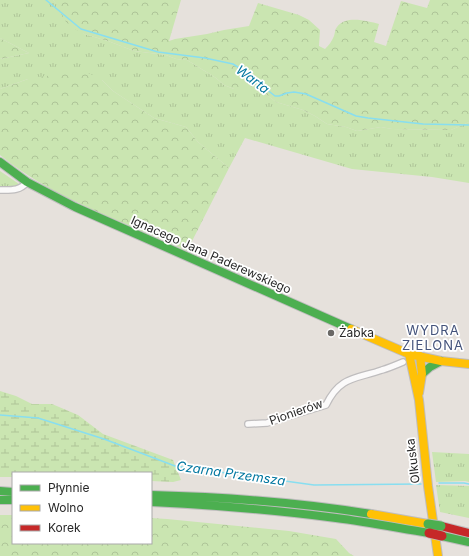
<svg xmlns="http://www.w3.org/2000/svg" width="469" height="556" viewBox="0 0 469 556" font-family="Inter,sans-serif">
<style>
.grass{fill:url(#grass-tufts)}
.forest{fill:url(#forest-crowns)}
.wetland{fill:url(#wetland-marsh)}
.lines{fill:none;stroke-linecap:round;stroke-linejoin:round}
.stream{stroke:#88def0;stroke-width:1.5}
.street-casing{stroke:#bfbdbe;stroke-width:8}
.fast-casing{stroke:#bfbdbe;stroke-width:10}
.slow-casing{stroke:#bfbdbe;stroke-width:10}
.jam-casing{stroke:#bfbdbe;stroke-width:10}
.street{stroke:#fbfafa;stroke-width:5.5}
.fast{stroke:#4caf50;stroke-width:8}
.slow{stroke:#ffc107;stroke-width:8}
.jam{stroke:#c62828;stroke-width:8}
.fast-bridge-casing{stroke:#bfbdbb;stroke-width:11;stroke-linecap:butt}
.jam-bridge-casing{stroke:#bfbdbb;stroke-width:11;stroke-linecap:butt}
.fast-bridge{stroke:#4caf50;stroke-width:9}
.jam-bridge{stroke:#c62828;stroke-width:9}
.poi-dot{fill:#6a6866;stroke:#fff;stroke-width:1.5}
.labels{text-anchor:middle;stroke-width:3.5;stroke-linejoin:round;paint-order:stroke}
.street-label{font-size:12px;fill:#272727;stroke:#fff}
.poi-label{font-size:12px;fill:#272727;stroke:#fff;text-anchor:start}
.water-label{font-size:13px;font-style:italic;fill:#0277a0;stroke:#fff}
.neighbourhood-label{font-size:13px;letter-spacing:1px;fill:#44537b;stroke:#fff}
</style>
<defs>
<pattern id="grass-tufts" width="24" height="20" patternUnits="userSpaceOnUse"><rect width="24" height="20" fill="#cae5b1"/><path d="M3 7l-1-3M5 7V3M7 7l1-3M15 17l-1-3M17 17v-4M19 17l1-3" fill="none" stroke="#aec498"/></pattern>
<pattern id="forest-crowns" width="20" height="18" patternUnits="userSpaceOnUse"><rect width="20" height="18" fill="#cae5b1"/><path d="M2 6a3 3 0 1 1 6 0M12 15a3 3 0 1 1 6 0" fill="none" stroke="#aec498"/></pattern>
<pattern id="wetland-marsh" width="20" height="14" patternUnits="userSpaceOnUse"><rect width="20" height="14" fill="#cae5b1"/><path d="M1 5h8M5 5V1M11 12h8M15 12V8" fill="none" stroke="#aec498"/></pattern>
</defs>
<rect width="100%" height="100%" fill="#e6e1dc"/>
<path class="grass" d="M0,0H53L84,34L108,41L134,51L166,55L176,59L187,60L216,78L224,85L234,89H254L267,95L276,102L303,110L315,116L327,124L346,127L357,131L381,127L392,129L451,130L469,122V183L432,177L352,169L245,138L229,168L198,142L186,127L154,118L113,91L102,80L28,79L0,89V59L29,53L0,38Z
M0,171L19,184L17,186L0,187Z
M432,452L469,454V482L465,481L436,482Z
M436,485L469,486V518L440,512Z"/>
<path class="forest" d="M53,0H181L169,41L175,39L207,34L224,30L249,26L258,3L299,15L309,20L320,30L319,46L325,49C329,45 332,41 334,36C335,33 335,29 337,27C346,15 367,21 379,24L374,42L386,46L401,1L427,8L430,0H469V122L451,130L392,129L381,127L357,131L346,127L327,124L315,116L303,110L276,102L267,95L254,89H234L224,85L216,78L187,60L176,59L166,55L134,51L108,41L84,34L73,28L66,22L57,5Z
M0,38L29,53L0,59Z
M82,70L102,80L113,91L154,118L186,127L198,142L229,168L187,251C124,221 55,200 0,155V89L28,79Z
M0,515H13V543H151V518L167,519L289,531L336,539L349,553L354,556H0Z"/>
<path class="wetland" d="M0,391L16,396L32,404H52L78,415L103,434L173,460L181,480L173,482L151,481V473H13V477H0Z"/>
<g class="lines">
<path class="stream" d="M46,0L81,29L158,52L205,58L233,64L249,74L261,85L275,96H279L287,93L294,92L306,94L356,116L368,118L423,124L469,125
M0,415L38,418L104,439L175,466L314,485L421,484
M439,483H464L469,484"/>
<g class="street-casing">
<path id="street" d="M0,190C11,190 20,191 27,182
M248,424L267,423L326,405C340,376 356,379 382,370C389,368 396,365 403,362"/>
</g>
<g class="fast-casing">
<path id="fast" d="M0,162L27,182L75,207L351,329
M422,374L430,367L441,361
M0,491L13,492
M151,495C224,497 298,502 371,514
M0,500H13
M151,502C213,505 275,510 336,518C367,522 398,528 429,533
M442,536L469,542"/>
</g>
<g class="slow-casing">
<path id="slow" d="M351,329L409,354
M419,393L422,374L420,356
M371,514L428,524
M438,556L428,486L419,400L409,354L441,361L469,364"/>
</g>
<g class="jam-casing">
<path id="jam" d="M441,526L469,533"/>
</g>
<use href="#street" class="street"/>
<use href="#fast" class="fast"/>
<use href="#slow" class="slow"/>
<use href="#jam" class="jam"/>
<g class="fast-bridge-casing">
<path id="fast-bridge" d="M428,524L441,526"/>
</g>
<g class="jam-bridge-casing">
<path id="jam-bridge" d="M429,533L442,536"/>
</g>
<use href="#fast-bridge" class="fast-bridge"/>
<use href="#jam-bridge" class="jam-bridge"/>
</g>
<circle class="poi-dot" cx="331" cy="333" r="4"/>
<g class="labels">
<g class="street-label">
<text transform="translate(211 255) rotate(24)" y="4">Ignacego Jana Paderewskiego</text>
<text transform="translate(296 412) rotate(-19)" y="4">Pionierów</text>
<text transform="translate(413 461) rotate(-97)" y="4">Olkuska</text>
</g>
<g class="poi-label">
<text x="339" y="337">Żabka</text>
</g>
<g class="water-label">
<text transform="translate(253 79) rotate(37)" y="5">Warta</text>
<text transform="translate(231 473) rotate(8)" y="5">Czarna Przemsza</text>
</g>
<g class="neighbourhood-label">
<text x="433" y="335">WYDRA<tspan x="433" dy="15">ZIELONA</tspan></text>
</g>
</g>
<rect x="12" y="472" width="140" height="72" fill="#ffffff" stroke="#a9a9a9"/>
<rect x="20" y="485" width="20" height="6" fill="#4caf50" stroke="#a9a9a9"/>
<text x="48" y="492" font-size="12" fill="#272727">Płynnie</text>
<rect x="20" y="505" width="20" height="6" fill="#ffc107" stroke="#a9a9a9"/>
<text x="48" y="512" font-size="12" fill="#272727">Wolno</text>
<rect x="20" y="525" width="20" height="6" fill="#c62828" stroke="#a9a9a9"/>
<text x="48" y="532" font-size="12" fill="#272727">Korek</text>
</svg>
